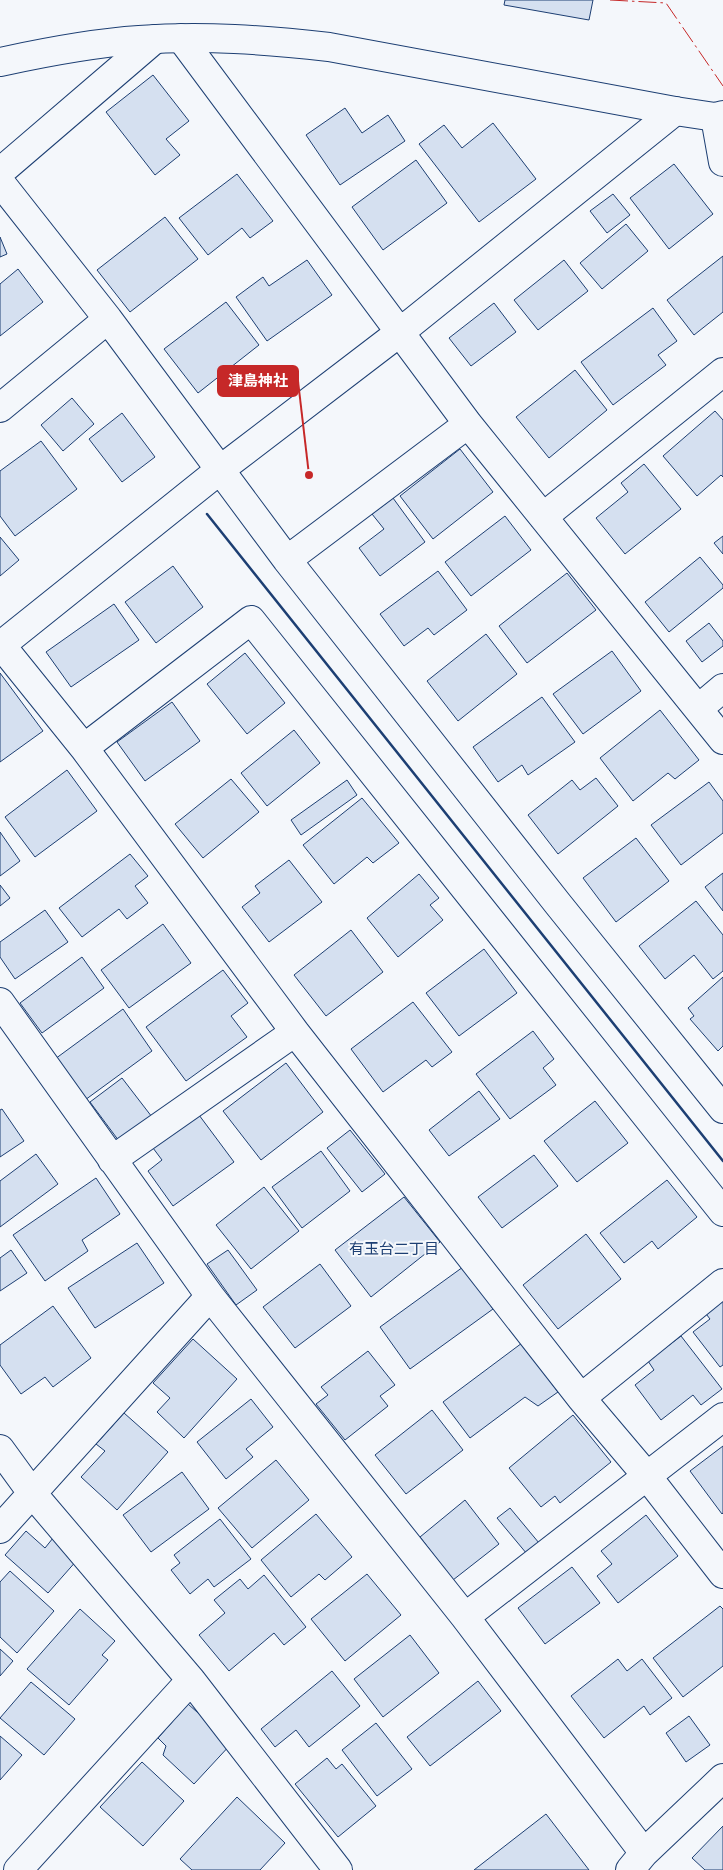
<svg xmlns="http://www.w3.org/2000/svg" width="723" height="1870" viewBox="0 0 723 1870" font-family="'DejaVu Sans','Noto Sans JP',sans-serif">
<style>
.building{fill:#d5e0f0;stroke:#1d3f73}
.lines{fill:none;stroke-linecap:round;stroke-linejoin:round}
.street-casing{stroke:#1d3f73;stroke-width:30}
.secondary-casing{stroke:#1d3f73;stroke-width:30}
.street{stroke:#f4f7fb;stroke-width:28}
.secondary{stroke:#f4f7fb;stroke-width:28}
.wall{stroke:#1d3f73;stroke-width:2.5}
.power{stroke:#c62828;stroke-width:1;stroke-dasharray:18 4 2.5 4;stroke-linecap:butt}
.labels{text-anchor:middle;stroke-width:4;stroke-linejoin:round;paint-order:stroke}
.neighbourhood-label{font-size:15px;fill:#1d3f73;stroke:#f4f7fb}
.leader{fill:none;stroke:#c62828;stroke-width:2}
.callout-dot{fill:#c62828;stroke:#f4f7fb;stroke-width:2}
.callout{fill:#c62828;stroke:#c62828;stroke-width:2}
.callout-label{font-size:15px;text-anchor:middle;font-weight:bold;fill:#fff}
</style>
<rect width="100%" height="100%" fill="#f4f7fb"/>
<path class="building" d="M505,0H593L589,20L504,5Z
M153,75L189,121L166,139L180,155L155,175L106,112Z
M345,108L362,133L388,115L405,141L340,185L306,135Z
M493,123L536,179L479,222L419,144L444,125L462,148Z
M416,160L447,203L383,250L352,207Z
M674,164L713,214L669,249L630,198Z
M237,174L273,221L250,238L242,228L208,255L179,218Z
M613,194L630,215L607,233L590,211Z
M165,217L198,259L130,312L97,270Z
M626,224L648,251L602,289L580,263Z
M0,237L7,254L0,257Z
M723,256V312L694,335L667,300Z
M307,260L332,295L267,341L236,297L263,277L269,286Z
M564,260L588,291L538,330L514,300Z
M18,269L43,302L0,336V284Z
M226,302L259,345L198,393L164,349Z
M494,303L516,332L471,366L449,338Z
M653,308L677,341L658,355L666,365L613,405L581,362Z
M575,370L607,410L549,458L516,417Z
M72,398L94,424L63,451L41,425Z
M715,411L723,420V477L721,475L697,496L663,456Z
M122,413L155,457L122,482L89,439Z
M41,441L77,489L15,536L0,516V471Z
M460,449L493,492L433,539L400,496Z
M644,464L681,509L625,554L596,518L628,492L621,483Z
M393,498L425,542L380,576L359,548L384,529L372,514Z
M505,516L531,550L471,596L445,562Z
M723,536V554L714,543Z
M0,537L19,560L0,576Z
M700,557L723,585V588L669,632L645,602Z
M173,566L203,607L156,643L125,602Z
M438,571L467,610L434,635L428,628L404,646L380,614Z
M567,573L596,610L527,663L499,626Z
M114,604L139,640L71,687L46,652Z
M709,623L723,641V646L702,662L686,641Z
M486,634L517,674L458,721L427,681Z
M612,651L641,691L583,734L553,694Z
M245,653L285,703L247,734L207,684Z
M0,673L43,731L0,762Z
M542,697L575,742L528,775L522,765L498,782L473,747Z
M172,702L200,741L145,781L117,742Z
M660,710L699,760L675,779L668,773L633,801L600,758Z
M294,730L320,763L267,806L241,773Z
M67,770L97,811L35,857L5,817Z
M596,778L618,806L558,854L528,815L572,780L580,790Z
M231,779L259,812L203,858L175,824Z
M347,780L357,795L301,835L291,820Z
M709,782L723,801V833L681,865L651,825Z
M362,798L399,843L373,863L367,857L334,884L303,845Z
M0,832L20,861L0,876Z
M636,838L669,881L616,922L583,878Z
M130,854L148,876L135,886L148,903L127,919L119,909L82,937L59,908Z
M289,860L322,902L269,942L242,907L260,893L255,886Z
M723,873V911L705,887Z
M419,874L439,898L430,905L443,920L398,957L367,918Z
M0,885L10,898L0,906Z
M696,901L723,935V971L713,979L694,955L665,979L639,946Z
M45,910L68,942L15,979L0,957V942Z
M163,924L191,963L129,1008L101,970Z
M351,930L383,972L326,1016L294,975Z
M484,949L517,993L459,1036L426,993Z
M82,957L104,988L42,1033L20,1003Z
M223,970L248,1003L231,1016L247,1037L186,1081L146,1027Z
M723,977V1046L718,1051L690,1019L694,1016L688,1008Z
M413,1002L452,1052L432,1067L426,1060L383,1092L351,1049Z
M123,1009L152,1051L85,1100L55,1059Z
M533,1031L554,1059L543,1068L556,1085L510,1119L476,1074Z
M286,1063L323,1112L261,1160L223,1111Z
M122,1078L152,1117L119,1141L90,1102Z
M479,1091L500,1119L449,1156L429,1130Z
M595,1101L628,1143L577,1182L544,1141Z
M2,1109L24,1141L0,1157V1110Z
M199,1115L234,1162L173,1206L148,1171L162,1160L153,1148Z
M350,1130L385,1174L362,1192L327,1148Z
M321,1151L350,1191L302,1228L272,1187Z
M36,1154L58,1184L0,1227V1181Z
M534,1155L558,1186L502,1228L478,1197Z
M96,1178L120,1214L82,1240L88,1251L45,1281L13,1235Z
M667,1180L697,1217L658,1249L652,1241L624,1263L600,1233Z
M264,1187L299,1231L251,1269L216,1225Z
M404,1197L440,1242L371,1297L335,1250Z
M586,1234L621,1279L558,1329L523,1285Z
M137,1243L164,1283L95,1328L68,1288Z
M11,1250L27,1273L0,1291V1258Z
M228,1250L257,1290L236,1305L207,1264Z
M320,1264L351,1306L295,1348L263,1307Z
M463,1267L493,1309L410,1369L380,1327Z
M723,1294V1365L720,1367L693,1332L710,1319L703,1310Z
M53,1306L91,1358L53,1387L45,1377L21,1394L0,1365V1345Z
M681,1336L722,1389L701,1405L693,1395L661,1420L635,1385L654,1370L648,1361Z
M193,1339L237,1379L184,1438L157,1412L170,1398L153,1383Z
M522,1343L558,1392L538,1406L525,1397L470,1438L443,1402Z
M368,1351L395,1385L380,1396L388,1406L345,1440L316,1404L328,1395L321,1387Z
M251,1399L273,1427L246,1449L253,1457L226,1479L197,1442Z
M432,1410L463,1450L406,1494L375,1455Z
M124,1413L168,1452L117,1510L81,1477L105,1451L96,1444Z
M573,1415L611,1462L560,1503L555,1496L541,1507L509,1468Z
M723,1446V1513L722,1514L690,1471Z
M276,1460L309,1500L252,1548L218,1508Z
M182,1472L209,1509L151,1552L123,1515Z
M465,1500L499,1544L453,1580L420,1537Z
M510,1508L544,1549L532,1560L497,1518Z
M316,1514L352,1557L325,1580L319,1574L291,1597L261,1560Z
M646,1515L678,1556L618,1603L597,1576L612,1564L601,1551Z
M220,1519L251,1559L214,1587L208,1579L190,1594L171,1570L180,1563L174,1555Z
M26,1531L45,1548L53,1538L78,1559L48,1593L5,1555Z
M572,1567L600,1603L545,1644L518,1608Z
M10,1571L54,1611L17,1653L0,1637V1582Z
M367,1574L401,1615L345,1661L311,1619Z
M264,1575L306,1627L284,1645L274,1633L229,1671L199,1635L225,1613L214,1600L240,1579L248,1589Z
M720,1606L723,1609V1666L683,1697L653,1658Z
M80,1609L115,1641L102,1655L108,1660L69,1705L27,1669Z
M410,1635L439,1673L383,1717L354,1679Z
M0,1649L13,1661L0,1676Z
M618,1659L627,1671L642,1659L672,1698L650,1715L644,1706L604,1738L571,1696Z
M332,1671L360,1706L309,1747L296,1730L275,1747L261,1729Z
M478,1681L501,1711L430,1766L407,1737Z
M31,1682L75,1719L44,1755L0,1718Z
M188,1704L232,1743L194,1784L163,1755L166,1746L158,1738Z
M689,1716L710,1745L686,1762L666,1733Z
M376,1723L412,1769L377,1796L342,1750Z
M0,1736L22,1755L0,1780Z
M327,1758L336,1769L342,1764L376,1806L338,1837L295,1784Z
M142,1762L184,1801L143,1846L100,1807Z
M237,1797L285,1843L260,1870H192L180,1859Z
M546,1814L589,1870H474Z
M723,1826V1870H705L692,1858Z"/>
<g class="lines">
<g class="street-casing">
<path id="street" d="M181,38L468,424L723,740
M715,117L723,162
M0,172L155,39
M0,182L108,319L287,560L558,904L723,1109
M0,408L108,319
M543,517L723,372
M287,560L468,424
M1,645L84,748L295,1032L581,1398L647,1476L723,1574
M0,646L221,469L399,333L675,111
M698,709L723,688
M84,748L251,620L723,1212
M0,1002L210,1296L465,1617L644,1853
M112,1160L295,1032
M581,1398L723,1283
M0,1449L32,1493L191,1680L338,1870
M0,1529L210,1296
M465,1617L723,1417
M18,1870L191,1680
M630,1870L644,1853L723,1778"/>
</g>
<g class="secondary-casing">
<path id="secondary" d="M0,62C46,52 92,43 139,40C203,35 266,40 329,47L675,111L715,117L723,115"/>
</g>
<use href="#street" class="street"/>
<use href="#secondary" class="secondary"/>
<path class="wall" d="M207,514L723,1161"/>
<path class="power" d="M610,0L666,3L723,86"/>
</g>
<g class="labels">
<g class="neighbourhood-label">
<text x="394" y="1254">有玉台二丁目</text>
</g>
</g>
<path class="leader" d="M309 475L298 381"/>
<circle class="callout-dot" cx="309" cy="475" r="5"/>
<rect class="callout" x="218" y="366" width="80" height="30" rx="5"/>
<g class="callout-label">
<text x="258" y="386">津島神社</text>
</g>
</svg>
